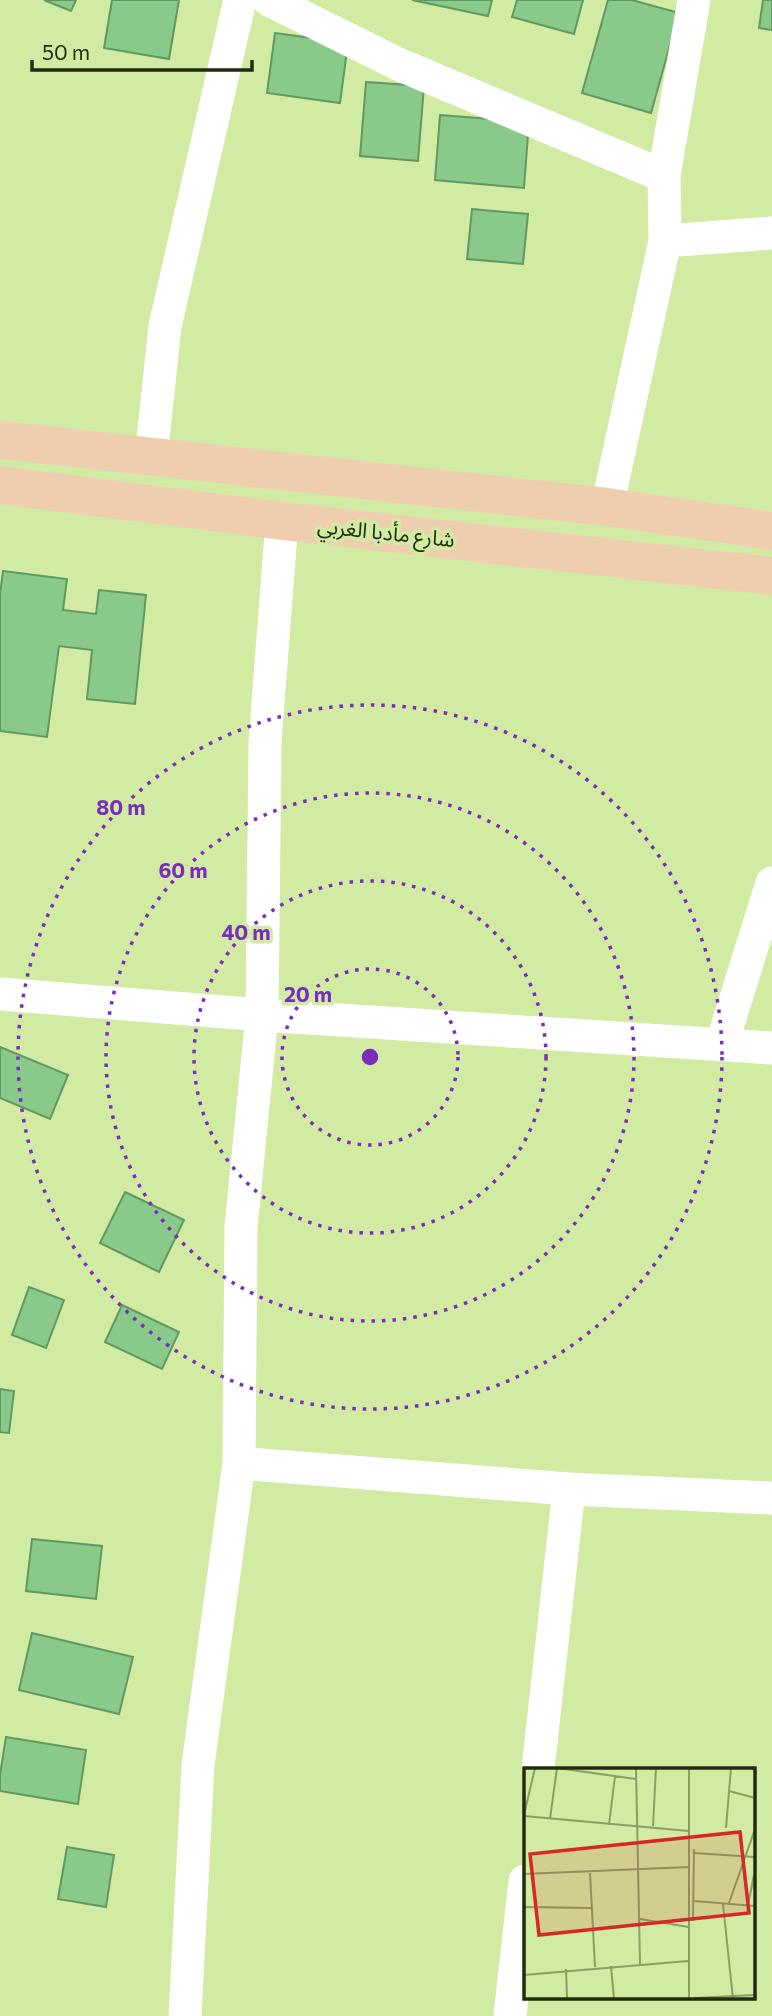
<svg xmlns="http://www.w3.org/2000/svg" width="772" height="2016" viewBox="0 0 772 2016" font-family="Commissioner,'Noto Sans Arabic',sans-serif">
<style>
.building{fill:#89c989;stroke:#629962;stroke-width:2}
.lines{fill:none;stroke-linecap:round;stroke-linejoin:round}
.minor{stroke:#fff;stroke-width:33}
.primary{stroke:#efceb0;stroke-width:38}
.ring{fill:none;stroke:#7b2cbf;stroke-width:3.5;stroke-dasharray:3.5 7}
.labels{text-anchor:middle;stroke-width:7;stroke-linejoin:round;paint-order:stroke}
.street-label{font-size:21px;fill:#212b0d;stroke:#d1eba2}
.inset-road{fill:none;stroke:#8b9e66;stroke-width:2}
.view{fill:#d62828;fill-opacity:0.15;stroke:#d62828;stroke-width:3.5}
.inset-edge{fill:none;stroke:#212b0d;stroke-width:3.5}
.centre{fill:#7b2cbf;stroke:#d1eba2;stroke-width:3.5}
.ring-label{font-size:21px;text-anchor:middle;font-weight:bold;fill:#7b2cbf;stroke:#d1eba2;stroke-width:7;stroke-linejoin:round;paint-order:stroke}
</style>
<rect width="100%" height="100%" fill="#d1eba2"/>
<path class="building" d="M44,0H76L71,11Z
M112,0H179L169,59L104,48Z
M412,0H492L488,16Z
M517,0H583L574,34L512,17Z
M608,0H632L679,13L651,113L582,93Z
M763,0H772V30L759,28Z
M275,33L348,43L340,103L267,93Z
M366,82L424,86L418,161L360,156Z
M440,115L529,122L524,188L435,180Z
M472,209L528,214L523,264L467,259Z
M3,571L67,579L63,610L96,614L99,590L146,595L135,704L87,699L92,650L59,646L47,737L0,731V594Z
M0,1047L68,1075L50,1119L0,1098Z
M125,1192L184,1220L159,1272L100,1243Z
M29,1287L64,1300L46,1348L12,1335Z
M122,1305L179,1332L162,1369L105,1342Z
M0,1389L14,1391L9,1433L0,1432Z
M32,1539L102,1546L96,1599L26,1591Z
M32,1633L133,1657L119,1714L19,1690Z
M6,1737L86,1750L78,1804L0,1791V1775Z
M67,1847L114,1855L106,1907L58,1899Z"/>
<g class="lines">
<path class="minor" d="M269,0L398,64L664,176
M665,241L772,233
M151,458L165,326L240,0
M607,507L665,241L664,176L694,0
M0,994L262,1015L772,1048
M722,1043L772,883
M239,1463L569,1489L772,1498
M538,1769L569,1489
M185,2016L198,1765L239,1463L241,1227L262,1015L265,742L282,521
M510,2016L525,1881"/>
<path class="primary" d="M0,440L607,507L772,531
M0,485L282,521L772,576"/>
</g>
<g class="ring">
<circle cx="370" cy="1057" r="88"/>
<circle cx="370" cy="1057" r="176"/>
<circle cx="370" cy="1057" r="264"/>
<circle cx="370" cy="1057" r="352"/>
</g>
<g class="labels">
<g class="street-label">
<text transform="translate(386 533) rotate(6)" y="7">شارع مأدبا الغربي</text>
</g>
</g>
<g transform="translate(524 1768)">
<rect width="231" height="231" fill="#d1eba2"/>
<path class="inset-road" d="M33,0L112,11M112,0L116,196M205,23L231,30M0,47L11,0M0,48L165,63M26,51L33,0M85,57L91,8M129,58L132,0M202,60L207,0M170,85L231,89M66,105L71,199M0,106L165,99M0,120V145M170,133L231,138M205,135L231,61M199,136L209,231M224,137L230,107M231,138V184M1,139L67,140M116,151L165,159M169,153L170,81M87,198L90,231M42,201L43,231M0,207L164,193M170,230L231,227M165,231V0"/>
<path class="view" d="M216,64L225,145L15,167L6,86Z"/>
<rect width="231" height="231" class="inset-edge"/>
</g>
<circle cx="370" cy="1057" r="10" class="centre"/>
<g class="ring-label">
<text x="121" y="815">80 m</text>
<text x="183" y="878">60 m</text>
<text x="246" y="940">40 m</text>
<text x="308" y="1002">20 m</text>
</g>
<path d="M32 60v10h220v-10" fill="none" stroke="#212b0d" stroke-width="3.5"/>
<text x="42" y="60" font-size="21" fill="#212b0d" stroke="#d1eba2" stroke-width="5" paint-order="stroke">50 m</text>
</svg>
